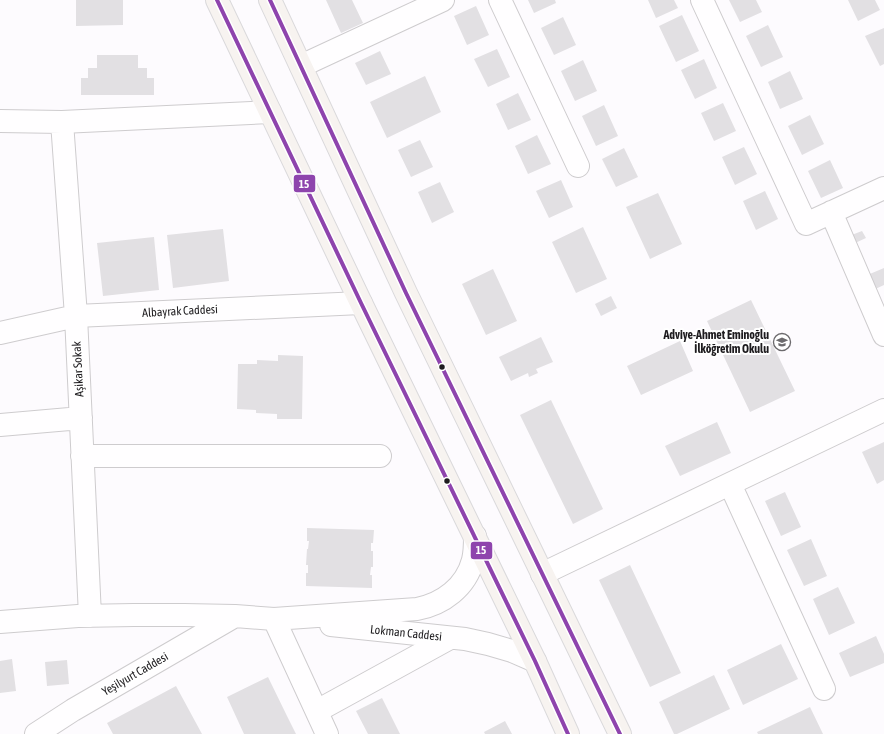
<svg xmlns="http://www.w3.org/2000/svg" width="884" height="734" viewBox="0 0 884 734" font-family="'Asap Condensed',sans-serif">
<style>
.building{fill:#e2e0e3}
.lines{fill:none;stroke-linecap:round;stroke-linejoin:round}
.minor-casing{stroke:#ceccce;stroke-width:24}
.major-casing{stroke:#dad9db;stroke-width:24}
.minor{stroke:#fffeff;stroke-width:22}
.major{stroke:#f7f3f0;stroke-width:22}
.bus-1-casing{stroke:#fff;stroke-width:7}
.bus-1{stroke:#8e44ad;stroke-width:4}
.bus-dot{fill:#1e1c1f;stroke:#fff;stroke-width:1.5}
.labels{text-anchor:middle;stroke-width:4;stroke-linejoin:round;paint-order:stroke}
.street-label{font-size:12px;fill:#1e1c1f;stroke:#fff}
.poi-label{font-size:12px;font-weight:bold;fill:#1e1c1f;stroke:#fff;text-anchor:end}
.line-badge{stroke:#fff;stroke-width:1.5}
.badge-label{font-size:11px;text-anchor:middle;font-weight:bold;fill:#fff}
</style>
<rect width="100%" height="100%" fill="#fdfbfe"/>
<path class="building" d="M76,0H123V25L76,26Z
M326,0H352L363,23L341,33Z
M528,0H555L556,3L534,13Z
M648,0H674L678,8L656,18Z
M729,0H756L762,12L740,22Z
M848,0H875L880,10L858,21Z
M476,6L489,35L467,45L454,16Z
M682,15L699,51L676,62L659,26Z
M563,17L576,45L554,55L541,28Z
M768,25L783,57L761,67L746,36Z
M884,28V64L880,66L865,36Z
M497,49L510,77L488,87L474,59Z
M380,51L391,74L366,85L355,63Z
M97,55H138V68H147V78H154V95H81V78H88V68H97Z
M704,59L717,88L695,99L681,70Z
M583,60L597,91L575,101L561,71Z
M790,71L803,99L780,109L768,82Z
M425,76L441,112L387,138L370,102Z
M518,93L531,120L508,130L496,104Z
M723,103L736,131L714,141L701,113Z
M604,105L618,136L596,146L582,116Z
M810,115L824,144L802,155L788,126Z
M537,135L551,164L528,174L515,146Z
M420,140L433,167L411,177L398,150Z
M744,147L757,174L735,185L722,157Z
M624,148L638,177L616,187L602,159Z
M830,160L843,188L821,198L808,171Z
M561,180L573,207L549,218L536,191Z
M440,182L454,212L432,223L418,192Z
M765,191L778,219L756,230L743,201Z
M658,193L682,244L650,259L626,207Z
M583,227L607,279L576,293L552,242Z
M223,229L229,281L173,288L167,235Z
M862,231L866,238L853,244L849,236Z
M154,237L159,290L103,296L97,243Z
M884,268V285L871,291L865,276Z
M493,269L517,321L486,335L462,284Z
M611,296L617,308L601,316L595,304Z
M751,300L795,391L750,412L707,321Z
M541,337L553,362L536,369L538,373L529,377L528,373L511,381L499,357Z
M680,341L693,371L641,395L627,366Z
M278,355L303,356L302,419H277V414L256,413V410L237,409L238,364H257V360L278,361Z
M551,400L603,509L573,524L520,415Z
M717,422L731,453L680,476L665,446Z
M884,442V480L877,484L862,452Z
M785,492L801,527L781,536L765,501Z
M307,528L374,530L373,543H371V551H373V567H371L370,575H372V588L306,586V573H308V565H306L307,549H308L309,541H307Z
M811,539L827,576L804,586L787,550Z
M630,565L681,673L650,687L599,580Z
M838,587L855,623L829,635L813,599Z
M876,636L884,654V663L850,677L839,653Z
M781,644L798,679L743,705L727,670Z
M12,659L16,691L0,693V661Z
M67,660L69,684L47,686L45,662Z
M714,675L730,709L677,734H674L659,702Z
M268,677L287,716L296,734H244L227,697Z
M176,686L202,734H113L107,723Z
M382,698L400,734H368L356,711Z
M810,707L823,734H758L757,732Z
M505,721L512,734H485L484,732Z"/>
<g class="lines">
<g class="minor-casing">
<path id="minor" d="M500,0L578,166
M702,0L806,224L884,188
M301,66L443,0
M0,121L62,122L270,112
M62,122L76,316L90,616
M831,212L884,335
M0,333L76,316L361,303
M0,425L81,418
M82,456H380
M730,484L824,689
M542,574L884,410
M274,619L327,734
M0,622L78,616L134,615H184L235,616L274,619L417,609C443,604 466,587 473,560C475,552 475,544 475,536
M331,625L465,639L488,644L512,651L535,661
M317,711L450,638
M36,734L73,710L235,616"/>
</g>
<g class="major-casing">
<path id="major" d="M217,0L361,303L535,661L568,734
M270,0L406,293L620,734"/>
</g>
<use href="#minor" class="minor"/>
<use href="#major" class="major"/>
<g class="bus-1-casing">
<path id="bus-1" d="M217,0L361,303L535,661L568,734
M270,0L406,293L620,734"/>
</g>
<use href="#bus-1" class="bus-1"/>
</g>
<defs>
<g id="school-ring" transform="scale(0.9)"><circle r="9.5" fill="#fff" stroke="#6c6a6d" stroke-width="1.5"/><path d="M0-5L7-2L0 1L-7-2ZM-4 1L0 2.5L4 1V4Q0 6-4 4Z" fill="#6c6a6d"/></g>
</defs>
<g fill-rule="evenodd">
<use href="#school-ring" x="782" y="342"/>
</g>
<g class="bus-dot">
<circle cx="442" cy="367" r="3.5"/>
<circle cx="447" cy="481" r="3.5"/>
</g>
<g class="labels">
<g class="street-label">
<text transform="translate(180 311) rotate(-3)" y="4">Albayrak Caddesi</text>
<text transform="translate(78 369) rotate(-93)" y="4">Aşikar Sokak</text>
<text transform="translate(406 633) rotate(6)" y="4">Lokman Caddesi</text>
<text transform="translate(135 674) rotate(-30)" y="4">Yeşilyurt Caddesi</text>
</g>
<g class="poi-label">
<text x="769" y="339">Adviye-Ahmet Eminoğlu<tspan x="769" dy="14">İlköğretim Okulu</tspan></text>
</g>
</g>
<g class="line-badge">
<rect x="293" y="174" width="23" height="19" rx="4" fill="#8e44ad"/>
<rect x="470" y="541" width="23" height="19" rx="4" fill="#8e44ad"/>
</g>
<g class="badge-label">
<text x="304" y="188">15</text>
<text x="481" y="554">15</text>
</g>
</svg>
